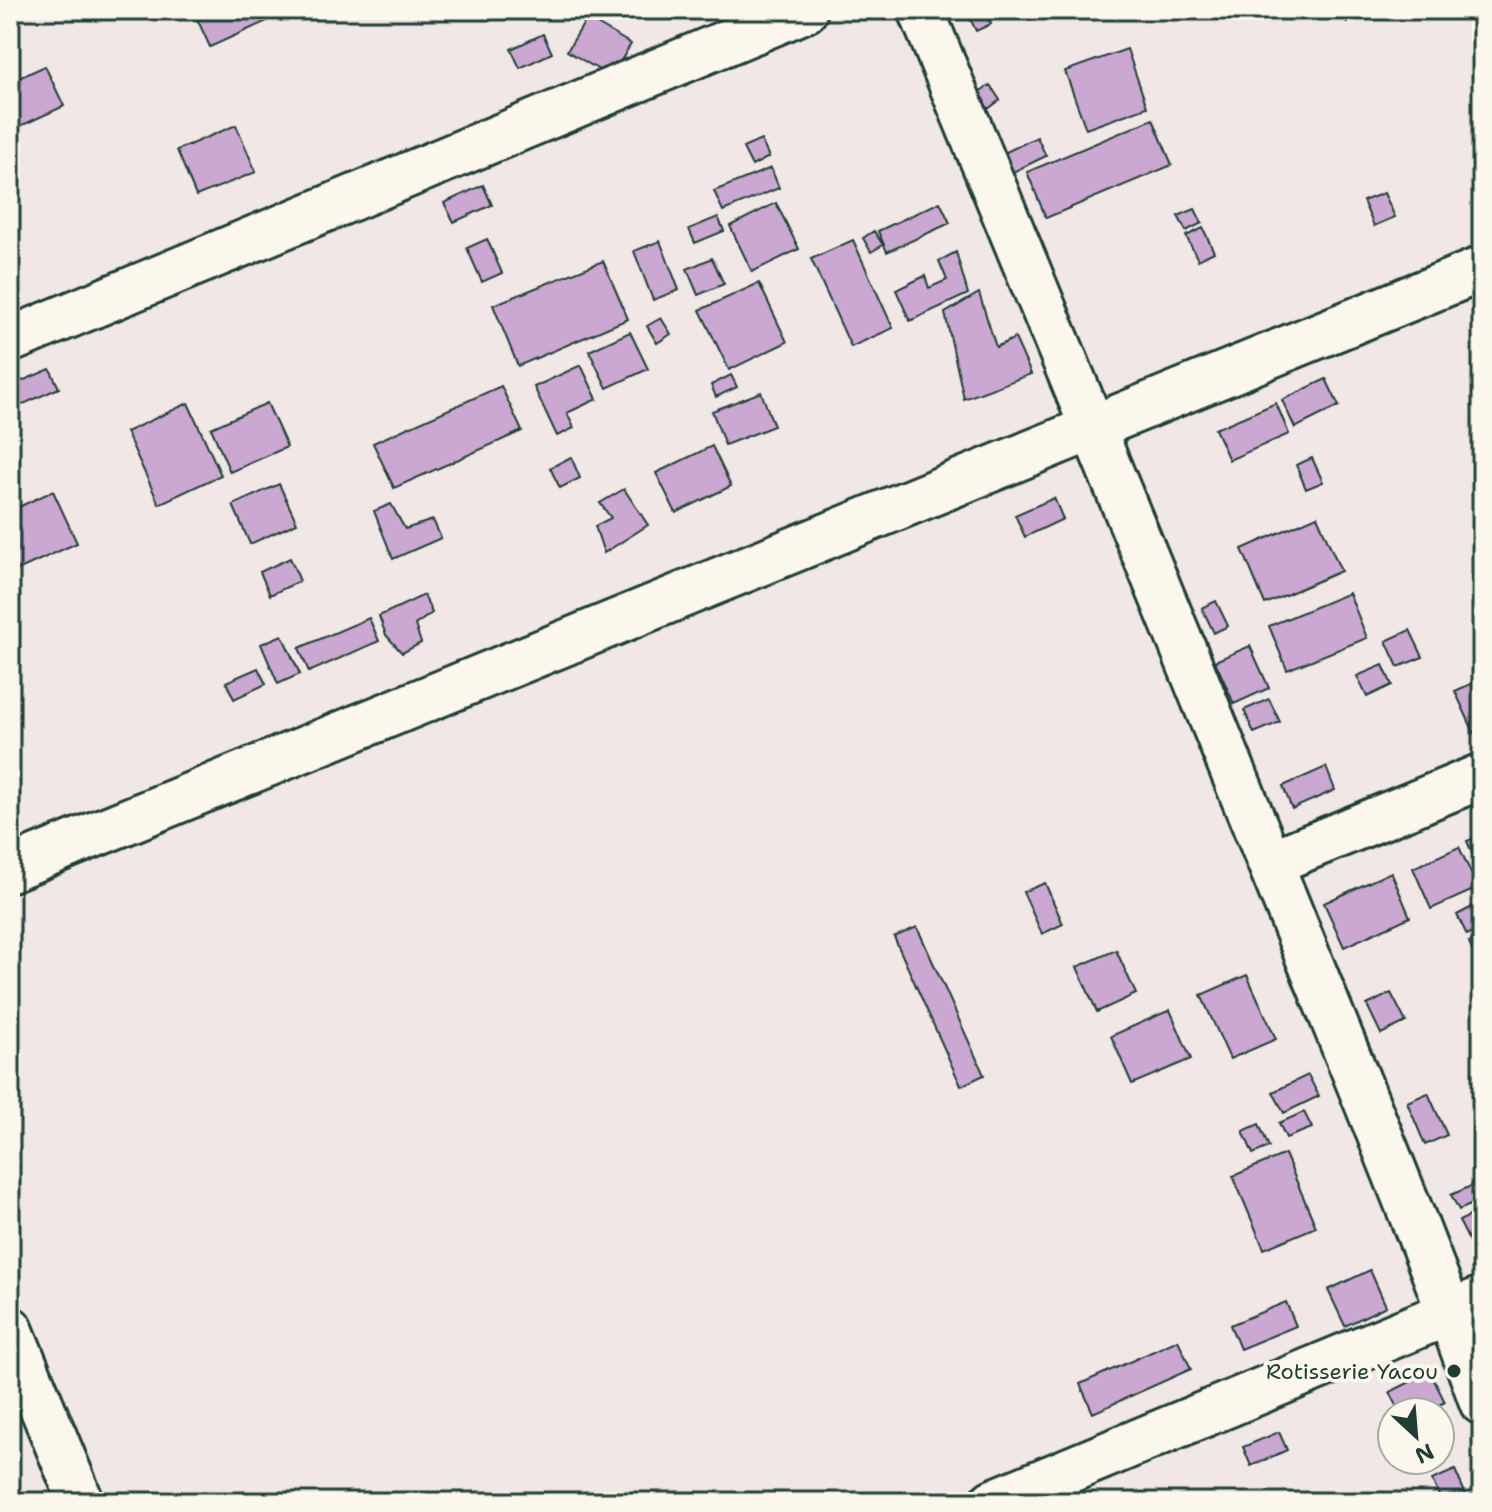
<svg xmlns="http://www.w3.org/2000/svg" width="1492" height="1512" viewBox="0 0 1492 1512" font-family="'Shantell Sans',sans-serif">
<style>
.building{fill:#cba8d2;stroke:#1f3d34;stroke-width:2}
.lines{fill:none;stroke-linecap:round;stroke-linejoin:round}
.street-casing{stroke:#1f3d34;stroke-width:50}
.street{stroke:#fbf7ec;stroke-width:44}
.poi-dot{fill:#1f3d34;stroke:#fbf7ec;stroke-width:3}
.labels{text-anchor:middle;stroke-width:8;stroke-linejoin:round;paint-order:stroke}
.poi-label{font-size:22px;fill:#1f3d34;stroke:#fbf7ec;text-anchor:end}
</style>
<rect width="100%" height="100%" fill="#f1e7e7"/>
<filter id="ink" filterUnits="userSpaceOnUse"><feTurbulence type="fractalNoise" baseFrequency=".0125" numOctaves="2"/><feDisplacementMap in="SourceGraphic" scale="16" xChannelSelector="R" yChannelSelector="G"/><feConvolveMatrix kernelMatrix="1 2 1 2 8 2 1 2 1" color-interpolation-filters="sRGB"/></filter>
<g filter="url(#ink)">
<path class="building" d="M193,10H291L210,47Z
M966,10H984L991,24L976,31Z
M1342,10H1375L1347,22Z
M587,18L631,44L611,77L567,51Z
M543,34L552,53L520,68L511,49Z
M1127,49L1147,107L1086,129L1065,71Z
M45,66L64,106L12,130L10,125V82Z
M990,85L1000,100L988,109L977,93Z
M1153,119L1172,165L1046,218L1027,172Z
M236,125L256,172L196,196L177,150Z
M1037,137L1046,156L1013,172L1004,153Z
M761,140L769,157L752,166L743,148Z
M771,168L779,188L723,211L714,191Z
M483,185L492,205L454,222L444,203Z
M1384,193L1395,217L1374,226L1363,201Z
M940,202L950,223L887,252L878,231Z
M776,203L799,249L752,272L730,226Z
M1195,209L1202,223L1186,231L1178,216Z
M718,217L724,231L695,243L689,229Z
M1203,228L1214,252L1198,260L1186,236Z
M874,231L883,245L871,252L863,238Z
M487,239L502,273L482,282L467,248Z
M853,240L893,328L851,347L811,259Z
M660,241L679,290L653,300L634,251Z
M956,252L968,294L910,321L896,290L925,276L929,288L947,280L939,261Z
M712,258L724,284L698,295L687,269Z
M603,261L628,319L518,366L493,305Z
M759,283L787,342L729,370L700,310Z
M979,293L996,347L1015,338L1031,374L964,399L945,313Z
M661,318L671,334L657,343L647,326Z
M630,332L648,369L607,388L589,351Z
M581,365L597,399L567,413L574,428L557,436L534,387Z
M50,369L59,388L17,407L10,386Z
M731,375L737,387L716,397L711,385Z
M1326,379L1339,406L1295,428L1282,400Z
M501,386L522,431L394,488L373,443Z
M761,392L774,426L725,445L712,411Z
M188,403L221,475L159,504L126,432Z
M267,403L287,447L230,472L211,428Z
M1276,403L1289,434L1229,460L1215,429Z
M712,446L731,486L676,513L656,473Z
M571,457L580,478L560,488L550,468Z
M1312,458L1323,482L1306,489L1296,465Z
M279,484L297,523L250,544L233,505Z
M624,489L648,525L604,553L595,526L611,518L600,503Z
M53,491L77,543L11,573L10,511Z
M1054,498L1063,519L1025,537L1015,515Z
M391,504L405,529L433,520L441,538L393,559L374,511Z
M1317,516L1341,571L1265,604L1242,549Z
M290,558L300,581L270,595L260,572Z
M1349,593L1367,638L1287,670L1269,626Z
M424,595L432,613L415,625L421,643L402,653L386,635L379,616Z
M1216,601L1228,626L1214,633L1202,608Z
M369,618L379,641L309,672L299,648Z
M1410,630L1423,657L1398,667L1386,641Z
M282,635L300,674L278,684L261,644Z
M1250,646L1269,688L1234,704L1215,661Z
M1383,665L1392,685L1367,697L1357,676Z
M258,668L266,684L234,699L226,682Z
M1482,679V735L1476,737L1455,691Z
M1269,699L1280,722L1254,733L1244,710Z
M1326,767L1335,790L1292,809L1283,786Z
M1482,835V876L1467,841Z
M1459,847L1478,888L1431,909L1413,868Z
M1391,872L1410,917L1344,947L1324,903Z
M1045,883L1063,924L1042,934L1023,892Z
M1476,905L1482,918V927L1467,935L1457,915Z
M917,927L984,1075L961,1086L894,937Z
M1482,938V977L1469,942Z
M1116,950L1136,994L1097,1012L1077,967Z
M1247,975L1276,1039L1230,1059L1201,995Z
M1391,993L1406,1022L1381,1034L1367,1005Z
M1170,1010L1191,1059L1132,1084L1111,1036Z
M1308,1075L1319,1096L1284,1113L1273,1092Z
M1428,1093L1447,1135L1425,1145L1407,1102Z
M1304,1112L1312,1128L1286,1138L1279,1123Z
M1259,1124L1269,1147L1253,1154L1243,1131Z
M1482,1137V1157L1475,1140Z
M1285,1154L1316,1227L1264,1249L1233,1176Z
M1482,1181V1200L1459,1210L1451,1195Z
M1482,1210V1252L1476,1255L1459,1221Z
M1370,1270L1386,1306L1345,1326L1328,1290Z
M1286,1302L1296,1326L1240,1349L1230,1325Z
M1178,1340L1191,1369L1093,1413L1080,1384Z
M1430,1372L1445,1402L1425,1412H1400L1390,1392Z
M1440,1422L1448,1442L1440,1445Z
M1279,1432L1287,1450L1251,1466L1243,1447Z
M1455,1470L1469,1502H1442L1432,1480Z"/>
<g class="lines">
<g class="street-casing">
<path id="street" d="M921,10C1046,312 1170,614 1292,917C1356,1078 1424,1238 1482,1402
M10,340L805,10
M1270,863L1482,776
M10,869L1482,269
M10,1329L81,1502
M993,1502L1482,1299"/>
</g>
<use href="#street" class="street"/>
</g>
</g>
<circle class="poi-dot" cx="1454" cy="1371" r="8"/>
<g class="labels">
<g class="poi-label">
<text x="1438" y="1379">Rotisserie Yacou</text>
</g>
</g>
<rect width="1492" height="1512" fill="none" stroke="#fbf7ec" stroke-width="40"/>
<rect x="20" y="20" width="1452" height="1472" fill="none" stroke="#1f3d34" stroke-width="3" filter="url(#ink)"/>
<g transform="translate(1416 1436) rotate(154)"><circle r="38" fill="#fbf7ec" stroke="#a3ada2" stroke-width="2"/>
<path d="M0-6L14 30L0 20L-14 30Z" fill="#1f3d34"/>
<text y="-12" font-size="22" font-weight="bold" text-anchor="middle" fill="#1f3d34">N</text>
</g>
</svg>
